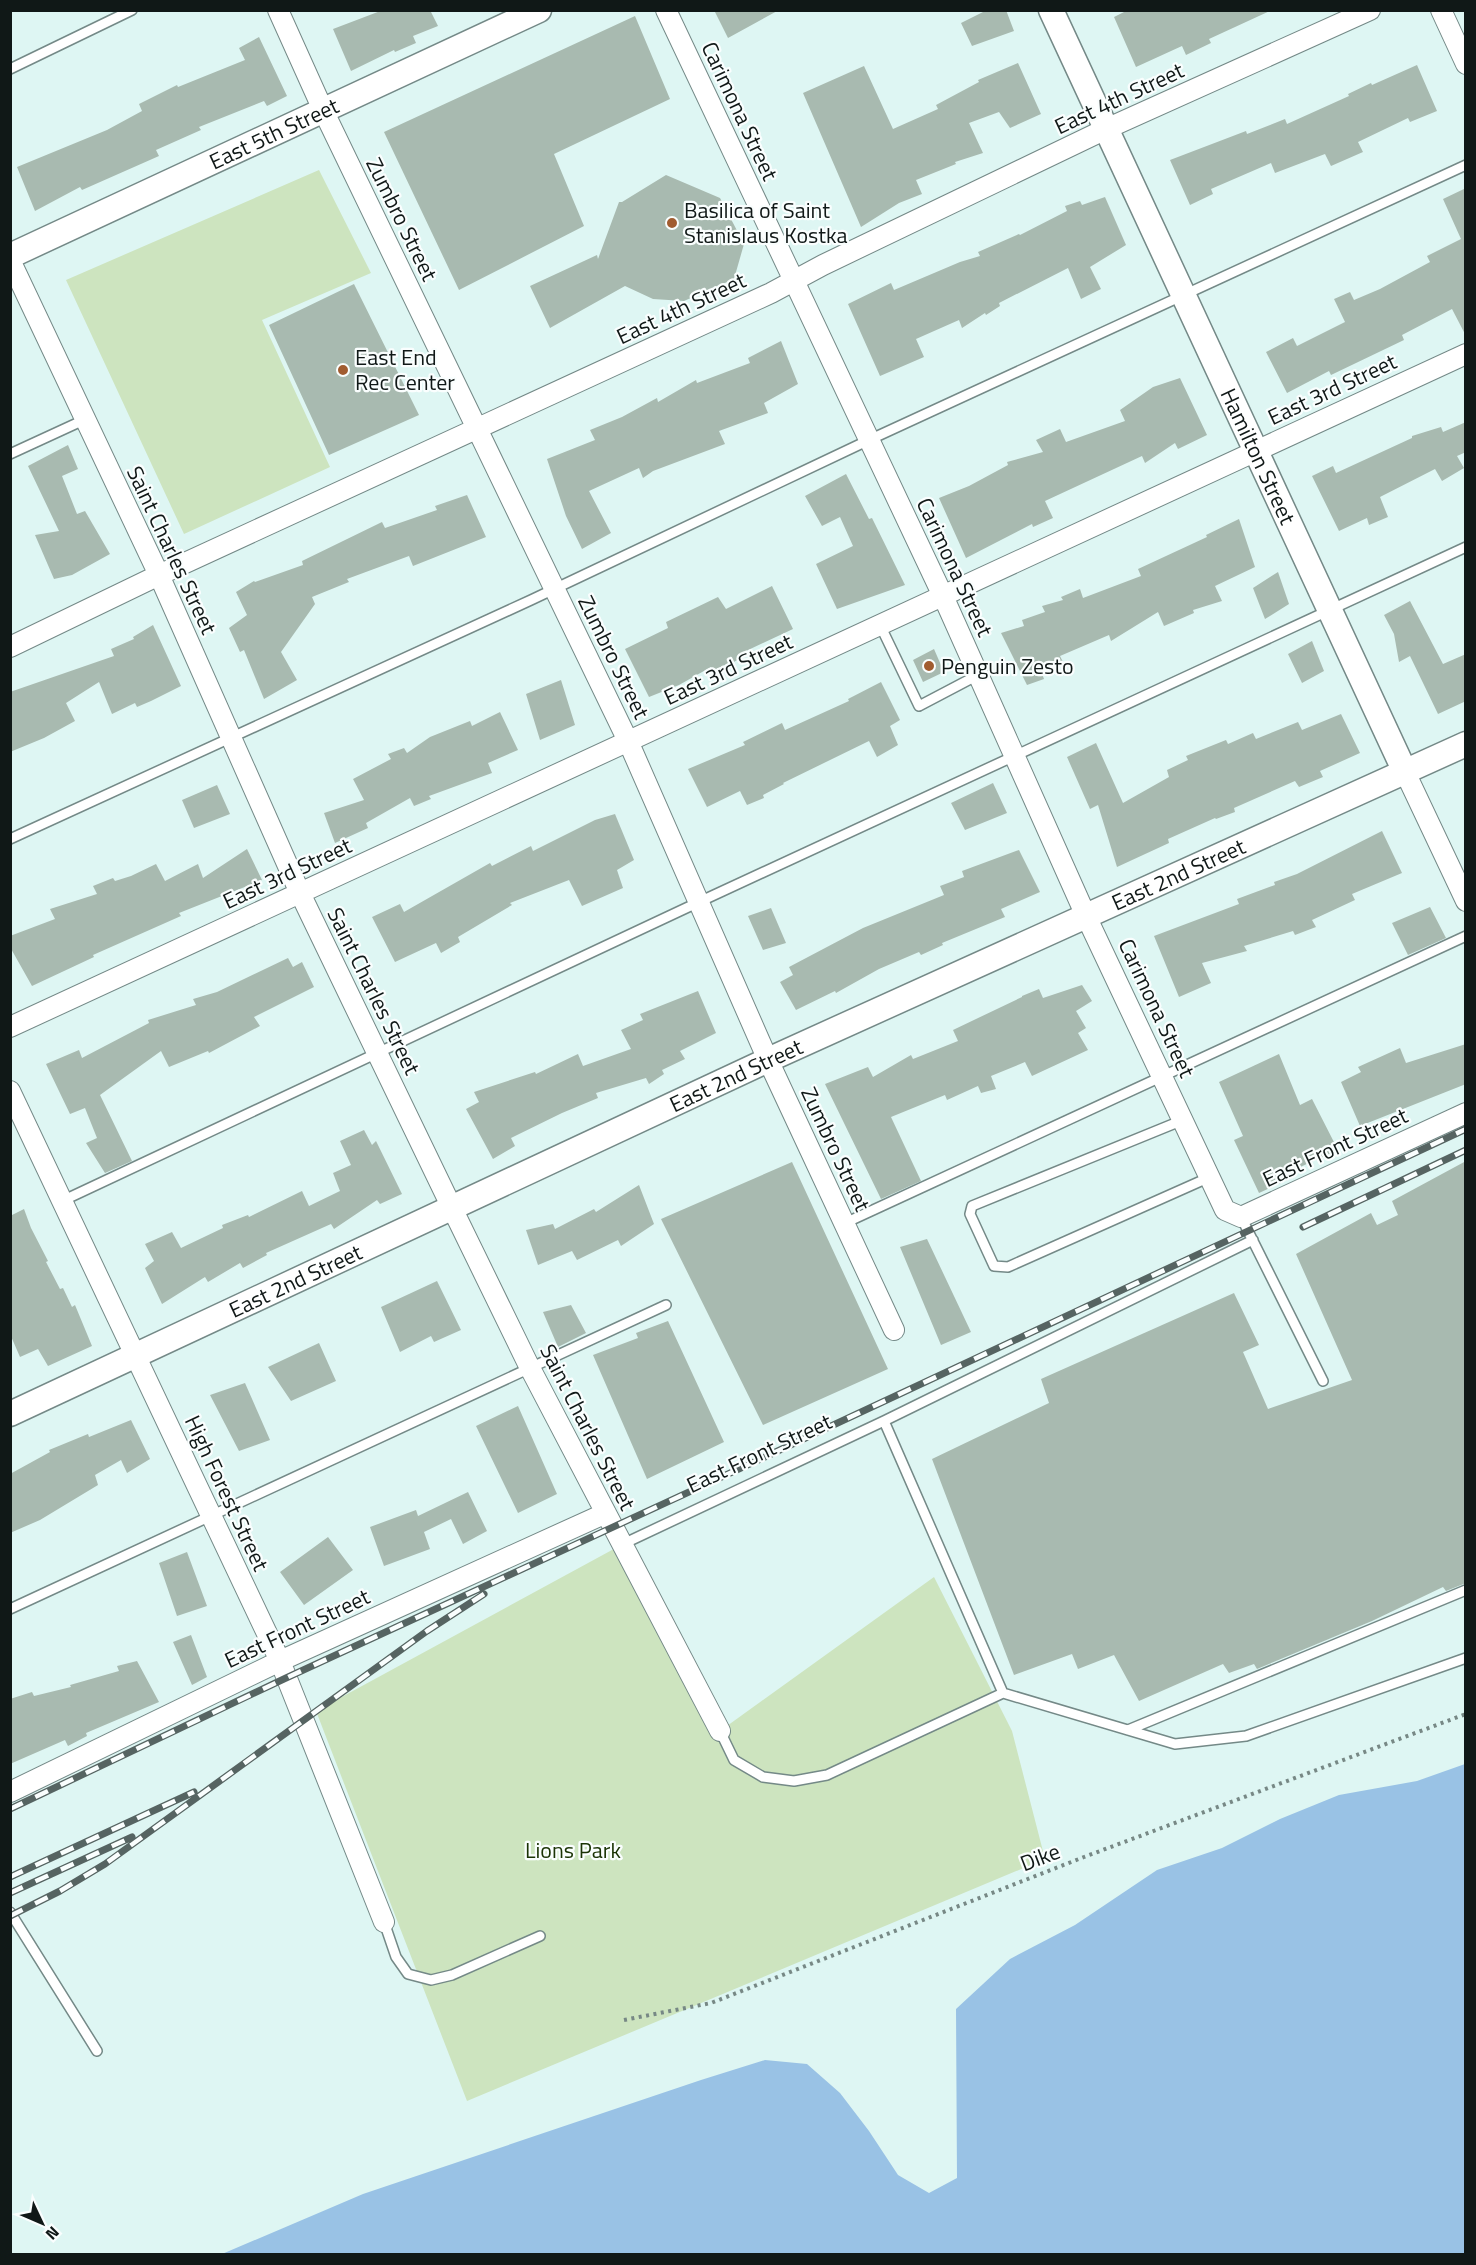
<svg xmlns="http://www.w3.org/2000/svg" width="1476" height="2265" viewBox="0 0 1476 2265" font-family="'Titillium Web',sans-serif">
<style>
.green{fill:#cde4bf}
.water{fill:#99c2e5}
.building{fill:#a8bab0}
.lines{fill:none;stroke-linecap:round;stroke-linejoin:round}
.service-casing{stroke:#748987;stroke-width:12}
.minor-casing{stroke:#748987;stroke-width:22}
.tertiary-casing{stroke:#748987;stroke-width:27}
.path{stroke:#778885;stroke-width:4;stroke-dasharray:3 4.5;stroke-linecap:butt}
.service{stroke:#fff;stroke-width:9}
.minor{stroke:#fff;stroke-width:20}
.tertiary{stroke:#fff;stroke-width:24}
.rail-casing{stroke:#566462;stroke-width:7}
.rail{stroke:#fafefe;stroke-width:4.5;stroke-dasharray:14;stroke-linecap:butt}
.poi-dot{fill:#a15c30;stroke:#fafefe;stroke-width:2}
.labels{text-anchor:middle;stroke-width:4.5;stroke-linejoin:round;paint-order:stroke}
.street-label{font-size:22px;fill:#101817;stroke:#fafefe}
.poi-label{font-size:22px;fill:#101817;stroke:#fafefe;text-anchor:start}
.park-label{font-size:22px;fill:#1a3304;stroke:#fafefe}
</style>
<rect width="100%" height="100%" fill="#def6f3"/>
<path class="green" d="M319,170L371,273L262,320L330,467L184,534L66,280Z
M623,1544L720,1731L934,1577L1012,1731L1045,1859L467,2101L316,1711Z"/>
<path class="water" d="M1465,1764V2254H222L363,2194L701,2080L765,2060L807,2064L840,2093L869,2131L898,2175L929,2193L957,2178L956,2009L1010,1959L1075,1925L1157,1870L1222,1848L1280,1819L1339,1795L1417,1781Z"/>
<path class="building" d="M383,10H430L438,26L413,36L416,43L395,52L394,50L351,71L333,29Z
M714,10H779L728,38Z
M987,10H1006L1014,31L972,46L961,23Z
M1128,10H1272L1209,39L1211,43L1186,55L1182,46L1136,67L1114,17Z
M635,16L670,99L554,154L584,226L459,290L384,132Z
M259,37L287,96L267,106L264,101L199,127L201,130L156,150L159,156L82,190L80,187L35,211L17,167L107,130L142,111L139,104L177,85L178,87L245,60L239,48Z
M1018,63L1041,114L1010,128L999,112L969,123L983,153L955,162L956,164L916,180L922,194L899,203L861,227L803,93L864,66L893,129L938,109L936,105L979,82L978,80Z
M1417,65L1437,111L1410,122L1408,118L1358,142L1363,152L1331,166L1325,154L1275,173L1271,163L1211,189L1213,194L1190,205L1170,160L1246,131L1247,134L1285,119L1287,124L1349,96L1348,94L1371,83L1372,85Z
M666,175L720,198L744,244L734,279L684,301L653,299L625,286L550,328L530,286L597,255L598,259L619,202H622Z
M1466,188V336L1452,309L1402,335L1404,340L1331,375L1329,371L1287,393L1266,352L1293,338L1297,346L1345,322L1334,299L1350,292L1354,300L1380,289L1430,262L1427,256L1461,239L1443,199Z
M1105,197L1126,245L1090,267L1101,289L1081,299L1068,268L999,303L1000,306L986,315L985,313L962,328L959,320L916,339L924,357L880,376L848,304L891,283L894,290L960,262L980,256L978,252L1019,234L1020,235L1067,211L1065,206L1080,201L1082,205Z
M354,284L419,415L329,455L269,325Z
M781,341L798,384L764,403L768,413L719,431L725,444L653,471L643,478L639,468L589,491L611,533L582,549L566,516L547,459L595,440L590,430L622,417L657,398L658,402L696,380L697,383L750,363L748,358Z
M1180,378L1207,435L1178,449L1175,443L1145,463L1142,456L1045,501L1053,518L1033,527L1032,524L966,558L939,498L969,486L1008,465L1007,462L1043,452L1036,440L1060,429L1066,442L1125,421L1120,410L1153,387Z
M1466,422V452L1457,456L1464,468L1442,481L1435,469L1380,497L1388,517L1369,525L1367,518L1339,531L1312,476L1333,466L1336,473L1412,438V436L1441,427L1443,432Z
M68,445L78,469L62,476L77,514L85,511L110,554L72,575L54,579L35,535L59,531L28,466Z
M846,474L869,519L872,518L905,585L837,609L816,564L853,546L840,517L822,526L805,496Z
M467,495L486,537L413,566L409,556L347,579L349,582L312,597L315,604L281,652L297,680L264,699L244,650L240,652L229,628L247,615L236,592L254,581L255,582L303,565L302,561L382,522L385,528L437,510L435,506Z
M1239,519L1255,567L1215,586L1222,601L1193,610L1194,613L1164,626L1158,612L1111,641L1109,635L1060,656L1063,662L1041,671L1044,679L1027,685L1001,633L1024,626L1022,620L1045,612L1042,606L1063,600L1061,597L1080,589L1083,598L1141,576L1138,569L1207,537L1206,535Z
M1278,572L1289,604L1265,619L1253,588Z
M772,586L793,629L746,651L748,654L732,663L731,662L713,671L711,667L679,685L649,697L625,649L668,628L666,622L718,597L726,609Z
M1410,601L1443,664L1466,654V701L1438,714L1410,656L1399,662L1394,634L1384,615Z
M153,625L181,686L151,701L137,707L135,703L112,714L99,682L66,703L75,721L44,738L10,752V692L114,656L111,649L134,639L133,637Z
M1312,641L1324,671L1302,683L1288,654Z
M934,649L944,672L923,682L913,660Z
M561,680L575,725L540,740L526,694Z
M881,682L900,720L890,726L898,745L877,757L869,741L783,783L784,784L763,795L764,798L747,805L740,791L707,807L688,769L745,745L743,742L782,723L785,730L849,701L848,699Z
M500,712L518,750L488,763L492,773L429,796L431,799L414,806L410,798L366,823L368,828L335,843L324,813L364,800L353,779L391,759L388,754L404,748L407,753L430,737L470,721L472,726Z
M1341,714L1360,753L1320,771L1323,777L1299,787L1295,781L1234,808L1235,812L1216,819L1215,818L1168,839L1169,843L1117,867L1098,805L1090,809L1067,757L1096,743L1123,803L1169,777L1167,770L1188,760L1186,756L1226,740L1228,744L1253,733L1256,739L1298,722L1302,730Z
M993,783L1007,813L965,830L951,803Z
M217,785L230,814L194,828L182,800Z
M615,814L634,860L617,870L623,888L582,906L569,880L510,903L512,905L458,937L460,942L441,953L436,943L395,962L372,917L400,904L404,912L490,863L492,866L531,846L533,851L595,820Z
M1382,831L1402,873L1352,894L1355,900L1312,920L1316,927L1295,935L1293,931L1244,946L1247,951L1202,963L1211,983L1179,997L1154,936L1239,904L1237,899L1275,885L1274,882L1297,874Z
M247,849L262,880L179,913L181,916L93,955L94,957L32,986L10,947V936L55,919L50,909L97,894L93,886L113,878L115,881L131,876L156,864L165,881L198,864L203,878Z
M1019,850L1040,892L1001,909L1005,917L942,943L943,945L921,955L919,952L879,969L836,993L835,991L796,1010L780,982L793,975L789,967L863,928L944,895L940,886L964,877L962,871Z
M1430,907L1446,938L1408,955L1392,923Z
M771,908L786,943L763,950L748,916Z
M288,958L293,967L302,962L314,987L254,1017L260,1026L209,1053L208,1051L169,1067L161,1051L100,1095L132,1161L105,1173L86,1143L97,1138L85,1108L70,1114L46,1064L79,1050L82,1058L149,1023L148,1020L196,1005L193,999L217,992Z
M1082,985L1092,1001L1076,1011L1086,1028L1078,1033L1088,1050L1032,1076L1025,1062L991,1076L996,1089L981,1093L978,1086L947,1100L945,1095L891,1117L921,1181L881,1199L825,1084L868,1067L873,1077L911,1055L913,1059L958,1041L953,1030L1022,997V996L1039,989L1043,998Z
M698,991L716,1033L680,1051L685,1059L662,1070L664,1074L649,1084L646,1078L596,1093L598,1098L562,1113L511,1138L515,1146L493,1159L466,1109L479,1102L474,1092L535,1072L536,1074L578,1054L583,1066L631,1049L621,1030L643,1020L640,1014Z
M1466,1044V1084L1360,1126L1341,1082L1361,1072L1358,1067L1400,1048L1406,1063Z
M1279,1054L1300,1105L1312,1099L1338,1150L1289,1172L1292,1178L1259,1193L1234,1140L1243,1136L1219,1082Z
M364,1130L372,1145L376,1141L402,1194L380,1204L377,1200L334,1229L331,1224L266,1253L267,1255L243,1268L240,1263L208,1282L205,1277L162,1304L145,1268L154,1261L145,1244L172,1232L181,1248L223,1228L222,1225L248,1215L249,1217L302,1191L309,1206L340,1191L333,1173L351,1165L340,1141Z
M1466,1161V1583L1446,1591L1443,1587L1372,1621L1257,1669L1254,1664L1229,1673L1223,1664L1139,1701L1114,1655L1078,1669L1072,1654L1014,1675L932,1459L1049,1403L1041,1379L1234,1293L1259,1345L1243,1352L1268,1409L1352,1380L1296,1254L1371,1213L1377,1225L1398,1215L1392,1201Z
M792,1162L888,1369L763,1425L661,1219Z
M639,1185L654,1224L621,1246L618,1240L577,1260L572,1251L538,1265L526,1230L553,1224L555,1229L594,1209L596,1212Z
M24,1209L31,1228L48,1261L46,1262L60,1289L63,1288L72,1307L75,1305L92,1346L48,1366L38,1349L20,1357L10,1334V1216Z
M927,1239L971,1332L941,1345L900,1247Z
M437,1281L461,1330L434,1342L431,1336L400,1352L381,1307Z
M571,1305L586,1333L558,1347L543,1312Z
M668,1321L724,1442L647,1479L593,1355L638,1338L636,1333Z
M319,1343L336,1381L291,1401L268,1367Z
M245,1383L270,1440L239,1451L210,1395Z
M518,1406L557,1494L518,1513L476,1426Z
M131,1420L150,1459L127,1473L121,1460L95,1475L98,1485L40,1520L10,1533V1474L50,1452L49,1450L88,1434L89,1437Z
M468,1492L487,1531L463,1544L451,1519L424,1532L430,1549L384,1566L370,1527L416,1510L418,1516Z
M328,1537L353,1570L304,1605L280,1572Z
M187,1552L207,1606L177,1616L159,1563Z
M191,1635L207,1677L192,1685L173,1642Z
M137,1661L159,1702L86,1733L87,1736L68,1746L65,1740L10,1764V1699L32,1692L34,1696L71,1687L70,1685L119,1671L117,1666Z"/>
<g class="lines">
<g class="service-casing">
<path id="service" d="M10,69L132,10
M10,454L86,419
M880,625L919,706L978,675
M10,839L531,600L869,440L1466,165
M1183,1120L972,1206L970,1214L994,1266L1008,1267L1210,1177
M62,1201L699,902L1466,547
M1241,1217L1323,1381
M845,1223L1466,936
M884,1421L1003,1693
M623,1544L884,1421L1253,1240
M10,1609L666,1305
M1128,1730L1466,1590
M720,1731L734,1760L763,1777L794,1781L827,1775L1003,1693L1175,1744L1246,1736L1466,1658
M10,1912L97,2051
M384,1922L396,1957L408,1974L431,1980L452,1975L540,1936"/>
</g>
<g class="minor-casing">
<path id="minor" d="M278,10L323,110L628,741L768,1060L894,1330
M666,10L943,596L1086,916L1225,1210L1241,1217L1466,1113
M1441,10L1466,64
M10,260L159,575L300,893L452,1208L530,1368L720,1731
M10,647L159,575L771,293L823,265L1106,129L1370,10
M1405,772L1466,901
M10,1027L1466,354
M10,1091L280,1661L384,1922
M10,1792L280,1661L606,1513"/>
</g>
<g class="tertiary-casing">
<g id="tertiary">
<path id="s1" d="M1051,10L1405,772"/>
<path id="s2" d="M10,256L539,10"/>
<path id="s3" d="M10,1414L768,1060L1466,744"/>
</g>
</g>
<path class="path" d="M624,2020L711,2003L1084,1857L1466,1714"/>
<use href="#service" class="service"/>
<use href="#minor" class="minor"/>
<use href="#tertiary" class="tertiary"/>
<g class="rail-casing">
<path id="rail" d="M1303,1227L1466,1150
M10,1809L286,1678L767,1456L1466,1129
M10,1877L194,1792
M10,1893L132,1837
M10,1916L60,1891L105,1864L427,1631L484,1594"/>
</g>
<use href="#rail" class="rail"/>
</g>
<g class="poi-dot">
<circle cx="672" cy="223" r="6"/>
<circle cx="343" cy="370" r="6"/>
<circle cx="929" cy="666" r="6"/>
</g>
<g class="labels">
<g class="street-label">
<text transform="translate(1119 98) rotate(-25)" y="8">East 4th Street</text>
<text transform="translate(740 111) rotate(65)" y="8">Carimona Street</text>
<text dy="8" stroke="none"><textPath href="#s2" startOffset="291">East 5th Street</textPath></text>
<text transform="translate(402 219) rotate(64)" y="8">Zumbro Street</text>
<text transform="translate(681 308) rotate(-25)" y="8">East 4th Street</text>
<text transform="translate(1332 389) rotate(-25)" y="8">East 3rd Street</text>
<text dy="8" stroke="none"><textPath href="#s1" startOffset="492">Hamilton Street</textPath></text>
<text transform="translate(172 550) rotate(65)" y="8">Saint Charles Street</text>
<text transform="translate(955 567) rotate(65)" y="8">Carimona Street</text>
<text transform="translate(614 657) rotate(64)" y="8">Zumbro Street</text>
<text transform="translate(728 669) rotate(-25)" y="8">East 3rd Street</text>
<text transform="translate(287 873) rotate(-25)" y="8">East 3rd Street</text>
<text dy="8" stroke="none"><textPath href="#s3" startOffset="1287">East 2nd Street</textPath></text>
<text transform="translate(374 991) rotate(64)" y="8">Saint Charles Street</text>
<text transform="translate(1157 1008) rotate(65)" y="8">Carimona Street</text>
<text dy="8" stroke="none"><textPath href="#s3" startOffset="801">East 2nd Street</textPath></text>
<text transform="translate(1335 1147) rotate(-25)" y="8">East Front Street</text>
<text transform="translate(836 1149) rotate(65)" y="8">Zumbro Street</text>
<text dy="8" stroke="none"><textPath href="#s3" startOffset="315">East 2nd Street</textPath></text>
<text transform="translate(588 1427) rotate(63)" y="8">Saint Charles Street</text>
<text transform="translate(759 1453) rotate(-25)" y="8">East Front Street</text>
<text transform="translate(227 1493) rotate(65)" y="8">High Forest Street</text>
<text transform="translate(297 1628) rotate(-25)" y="8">East Front Street</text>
<text transform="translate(1040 1857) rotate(-21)" y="8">Dike</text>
</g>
<g class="poi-label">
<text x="684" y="218">Basilica of Saint<tspan x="684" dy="25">Stanislaus Kostka</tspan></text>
<text x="355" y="365">East End<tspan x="355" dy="25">Rec Center</tspan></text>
<text x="941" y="674">Penguin Zesto</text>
</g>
<g class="park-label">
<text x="573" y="1858">Lions Park</text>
</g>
</g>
<rect width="1476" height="2265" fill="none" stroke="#101817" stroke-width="24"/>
<g transform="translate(42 2223) rotate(134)" stroke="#fafefe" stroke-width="4.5" paint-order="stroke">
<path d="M0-4.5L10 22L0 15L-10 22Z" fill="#101817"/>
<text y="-9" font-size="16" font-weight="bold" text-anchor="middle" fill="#101817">N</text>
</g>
</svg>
